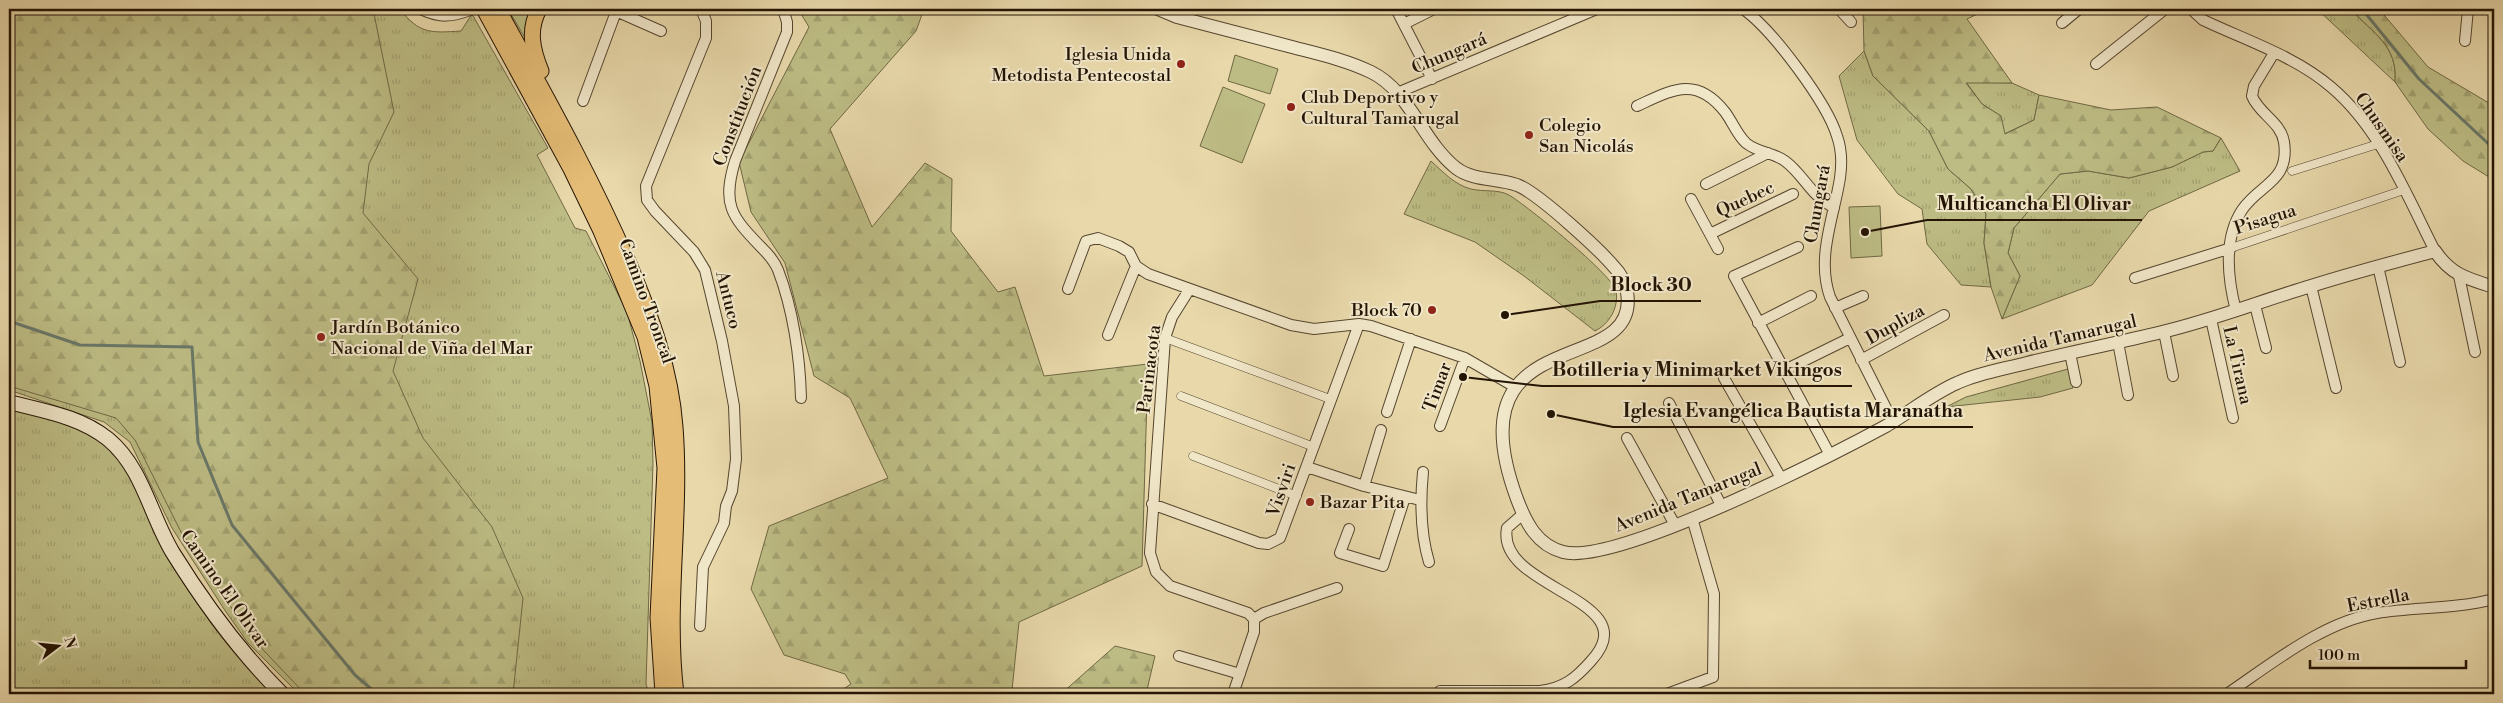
<svg xmlns="http://www.w3.org/2000/svg" width="2503" height="703" viewBox="0 0 2503 703" font-family="'Libre Bodoni',serif">
<style>
.grass{fill:url(#grass-tufts);stroke:#706844}
.forest{fill:url(#forest-firs);stroke:#706844}
.garden{fill:#bdbc84;stroke:#706844}
.lines{fill:none;stroke-linecap:round;stroke-linejoin:round}
.stream{stroke:#697768;stroke-width:3}
.pedestrian-casing{stroke:#55452e;stroke-width:9}
.minor-casing{stroke:#55452e;stroke-width:12}
.tertiary-casing{stroke:#55452e;stroke-width:14}
.secondary-casing{stroke:#241404;stroke-width:16}
.primary-casing{stroke:#241404;stroke-width:17}
.pedestrian{stroke:#f0e6c8;stroke-width:8}
.minor{stroke:#f0e6c8;stroke-width:10}
.tertiary{stroke:#f0e6c8;stroke-width:12}
.secondary{stroke:#f0e6c8;stroke-width:14}
.primary{stroke:#e4bc75;stroke-width:15}
.poi-dot{fill:#8f2418;stroke:#f0e6c8;stroke-width:2}
.labels{text-anchor:middle;stroke-width:4;stroke-linejoin:round;paint-order:stroke}
.street-label{font-size:18px;fill:#241404;stroke:#f0e6c8}
.poi-label{font-size:18px;fill:#241404;stroke:#f0e6c8;text-anchor:start}
.leader{fill:none;stroke:#241404;stroke-width:2}
.callout-dot{fill:#241404;stroke:#f0e6c8;stroke-width:2}
.callout-label{font-size:19px;text-anchor:middle;font-weight:bold;fill:#241404;stroke:#f0e6c8;stroke-width:4;stroke-linejoin:round;paint-order:stroke}
</style>
<defs>
<pattern id="grass-tufts" width="24" height="20" patternUnits="userSpaceOnUse" patternTransform="scale(1.25)"><rect width="24" height="20" fill="#bdbc84"/><path d="M3 7l-1-3M5 7V3M7 7l1-3M15 17l-1-3M17 17v-4M19 17l1-3" fill="none" stroke="#a2a170"/></pattern>
<pattern id="forest-firs" width="22" height="20" patternUnits="userSpaceOnUse" patternTransform="scale(1.25)"><rect width="22" height="20" fill="#bdbc84"/><path d="M5 1l3.5 6h-7zM16 11l3.5 6h-7z" fill="#a2a170"/></pattern>
</defs>
<rect width="100%" height="100%" fill="#e8d8aa"/>
<filter id="stains"><feTurbulence type="fractalNoise" baseFrequency=".004" numOctaves="4"/><feColorMatrix values="0 0 0 0 .2 0 0 0 0 .09 0 0 0 0 .02 0 0 0 .5 -.17"/></filter>
<radialGradient id="worn" r=".72"><stop offset=".6" stop-color="#630" stop-opacity="0"/><stop offset="1" stop-color="#630" stop-opacity=".3"/></radialGradient>
<path class="grass" d="M9,9H400C419,34 431,33 461,31L472,14L548,148L537,155L575,228L586,231L627,312L640,361L652,422L653,464L646,684L649,694H299L248,643L224,609L172,528L130,442L104,422L9,390Z
M508,9H535L528,43Z
M2317,9H2351C2373,34 2398,45 2395,82Z
M1864,51L1873,76L1929,131L1948,169L1971,189L1986,214L1984,243L1991,287L1961,285L1927,244L1922,209L1898,194L1857,140L1839,76Z
M1966,82L2012,83L2039,95L2034,120L2004,134L2001,116L1982,104Z
M2221,138L2240,171L2149,211L2092,285L2002,319L2020,276L2008,253L2014,228L2060,174L2088,171L2129,178L2172,167L2203,152L2213,151Z
M1431,161C1443,172 1455,185 1471,189C1483,192 1498,189 1509,195C1526,205 1613,275 1616,291C1619,308 1609,324 1595,331L1524,276L1475,242L1404,214Z
M2068,369L2073,388L2040,397L1946,407L1966,397Z
M9,405C43,415 78,422 106,446C139,474 150,520 171,557C182,577 193,598 206,616C225,644 250,670 273,694H9Z"/>
<path class="forest" d="M9,9H373L394,112L369,164L363,213L418,279L393,371L423,438L492,527L523,598L513,694H305L251,637L181,532L135,440L116,418L9,386Z
M798,9H924L916,31L830,129L872,227L925,163L952,179L951,231L998,292L1015,287L1044,376L1148,364L1142,566L1019,622L1012,690L1002,694H836L851,684L845,674L784,655L751,589L769,526L888,478L850,398L814,376L785,263L751,212L739,162L809,27Z
M1863,9H1988L1967,19L2012,83H1966L1982,104L2001,116L2005,134L2034,120L2039,95L2111,110L2157,107L2221,138L2213,151L2203,152L2172,167L2129,178L2088,171L2060,174L2014,228L2008,253L2020,276L2002,319L1991,287L1984,243L1986,214L1971,189L1948,169L1929,131L1873,76L1864,51Z
M2351,9H2379L2428,67L2494,106V180L2463,161L2428,129L2395,82C2398,45 2373,34 2351,9Z
M1115,646L1155,656L1146,694H1061Z"/>
<path class="garden" d="M1235,55L1278,69L1270,94L1228,81Z
M1223,87L1265,104L1242,163L1200,146Z
M1880,206L1882,256L1851,258L1849,207Z"/>
<g class="lines">
<path class="stream" d="M2362,9L2419,79L2494,149
M9,321L80,345L192,347L198,442L232,525L355,675L377,694"/>
<g class="pedestrian-casing">
<path id="pedestrian" d="M2292,171L2378,144
M2231,248L2404,190
M1165,338L1330,399
M1181,396L1314,447
M1193,456L1297,496"/>
</g>
<g class="minor-casing">
<path id="minor" d="M783,9L787,22V32L735,161C722,204 731,216 760,246C767,253 774,260 778,270C793,309 800,357 801,398
M1396,9L1432,79
M1743,9C1772,29 1827,103 1837,136C1842,150 1842,164 1840,178C1834,217 1816,257 1830,297L1893,422
M1839,9L1851,22
M2191,9L2203,20C2245,40 2295,56 2331,87C2380,128 2407,196 2435,251
M618,12L661,31
M2062,23L2079,9
M1404,24L1434,9
M2465,41L2468,9
M2096,64L2165,9
M1397,93L1597,9
M583,101L617,9
M1637,106C1672,90 1696,75 1725,112C1732,121 1737,135 1746,143C1758,153 1773,152 1785,161C1804,175 1809,194 1834,208
M1706,184L1768,153
M1691,199L1718,249
M1710,234L1793,194
M1798,247L1734,276L1830,455
M2378,266L2400,362
M2459,276L2475,352
M2135,278L2231,248
M2311,286L2336,388
M1068,289L1086,241L1098,238L1119,246L1129,252L1136,266L1148,274L1291,325L1314,329L1359,324L1371,326L1465,358L1515,387
M1189,290L1172,317L1165,338L1150,553L1156,572L1170,586L1248,613L1254,619V632L1233,694
M2255,305L2266,348
M1835,308L1863,296
M2236,311C2228,280 2223,239 2242,210C2259,184 2290,182 2284,142C2281,122 2259,114 2252,96L2254,86L2274,53
M2211,319L2233,418
M1758,323L1811,296
M2164,332L2173,376
M1108,335L1136,266
M2118,342L2128,395
M2070,353L2076,382
M1861,360L1944,315
M1783,371L1850,338
M1724,378L1781,478
M1669,403L1721,505
M1387,412L1411,339
M1440,426L1465,358
M1627,438L1675,525
M1307,467L1364,486L1420,500
M1423,472C1420,503 1420,532 1429,562
M1364,486L1381,430
M1152,504L1259,543L1268,544L1280,538L1359,324
M1349,529L1340,553L1383,566L1405,497
M1254,619L1264,613L1337,588
M700,626L703,567L724,523L726,506L732,491L736,459L734,406L722,341L705,270L694,252L655,211L647,200L646,186L706,38V21L701,9
M1179,656L1240,674
M1440,691H1540C1564,688 1576,678 1591,661C1649,598 1495,590 1507,528L1523,514
M1667,694L1713,677L1714,594L1692,518
M2227,694C2271,664 2323,622 2377,613C2416,607 2456,609 2494,599"/>
</g>
<g class="tertiary-casing">
<path id="tertiary" d="M423,9C441,17 451,16 470,9
M1158,9L1177,17C1215,27 1254,37 1292,47C1319,54 1346,60 1371,72C1410,91 1422,141 1456,168C1473,181 1497,178 1517,185C1538,193 1599,249 1615,268C1621,274 1625,283 1627,292C1642,381 1449,316 1517,499C1526,523 1537,545 1563,552C1616,566 1832,455 1886,426C1910,412 1932,394 1957,383C1978,373 2004,369 2027,363C2072,352 2117,343 2162,332C2213,320 2261,301 2311,286C2352,273 2394,262 2435,251C2451,275 2468,279 2494,287"/>
</g>
<g class="secondary-casing">
<path id="secondary" d="M9,402C43,411 79,416 108,439C143,468 150,515 173,553C204,603 240,652 282,694"/>
</g>
<g class="primary-casing">
<path id="primary" d="M484,9L571,169L601,231L645,337L657,386L665,468L658,618L663,694
M498,9C544,93 591,176 629,264C651,316 671,370 675,427C682,516 665,605 676,694
M539,9C528,30 532,49 541,71"/>
</g>
<use href="#pedestrian" class="pedestrian"/>
<use href="#minor" class="minor"/>
<use href="#tertiary" class="tertiary"/>
<use href="#secondary" class="secondary"/>
<use href="#primary" class="primary"/>
</g>
<g class="poi-dot">
<circle cx="1181" cy="64" r="5"/>
<circle cx="1291" cy="107" r="5"/>
<circle cx="1529" cy="135" r="5"/>
<circle cx="1432" cy="310" r="5"/>
<circle cx="321" cy="337" r="5"/>
<circle cx="1310" cy="502" r="5"/>
</g>
<g class="labels">
<g class="street-label">
<text transform="translate(1449 53) rotate(-23)" y="6">Chungará</text>
<text transform="translate(737 116) rotate(-69)" y="6">Constitución</text>
<text transform="translate(2382 127) rotate(55)" y="6">Chusmisa</text>
<text transform="translate(1745 199) rotate(-25)" y="6">Quebec</text>
<text transform="translate(1817 204) rotate(-80)" y="6">Chungará</text>
<text transform="translate(2265 219) rotate(-18)" y="6">Pisagua</text>
<text transform="translate(729 300) rotate(76)" y="6">Antuco</text>
<text transform="translate(647 301) rotate(70)" y="6">Camino Troncal</text>
<text transform="translate(1895 324) rotate(-29)" y="6">Dupliza</text>
<text transform="translate(2060 338) rotate(-13)" y="6">Avenida Tamarugal</text>
<text transform="translate(2238 365) rotate(77)" y="6">La Tirana</text>
<text transform="translate(1149 369) rotate(-83)" y="6">Parinacota</text>
<text transform="translate(1437 387) rotate(-70)" y="6">Timar</text>
<text transform="translate(1281 490) rotate(-71)" y="6">Visviri</text>
<text transform="translate(1688 497) rotate(-22)" y="6">Avenida Tamarugal</text>
<text transform="translate(225 589) rotate(55)" y="6">Camino El Olivar</text>
<text transform="translate(2378 600) rotate(-11)" y="6">Estrella</text>
</g>
<g class="poi-label">
<text x="1171" y="60" text-anchor="end">Iglesia Unida<tspan x="1171" dy="21">Metodista Pentecostal</tspan></text>
<text x="1301" y="103">Club Deportivo y<tspan x="1301" dy="21">Cultural Tamarugal</tspan></text>
<text x="1539" y="131">Colegio<tspan x="1539" dy="21">San Nicolás</tspan></text>
<text x="1422" y="316" text-anchor="end">Block 70</text>
<text x="331" y="333">Jardín Botánico<tspan x="331" dy="21">Nacional de Viña del Mar</tspan></text>
<text x="1320" y="508">Bazar Pita</text>
</g>
</g>
<path class="leader" d="M1865 232L1927 220H2142M1505 315L1600 301H1701M1463 377L1542 386H1852M1551 414L1613 427H1973"/>
<g class="callout-dot">
<circle cx="1865" cy="232" r="5"/>
<circle cx="1505" cy="315" r="5"/>
<circle cx="1463" cy="377" r="5"/>
<circle cx="1551" cy="414" r="5"/>
</g>
<g class="callout-label">
<text x="2034" y="210">Multicancha El Olivar</text>
<text x="1651" y="291">Block 30</text>
<text x="1697" y="376">Botilleria y Minimarket Vikingos</text>
<text x="1793" y="417">Iglesia Evangélica Bautista Maranatha</text>
</g>
<rect width="2503" height="703" fill="none" stroke="#e8d8aa" stroke-width="30"/>
<rect x="10" y="10" width="2483" height="683" fill="none" stroke="#241404" stroke-width="2.5"/>
<rect x="15" y="15" width="2473" height="673" fill="none" stroke="#241404"/>
<g transform="translate(58 646) rotate(74)" stroke="#f0e6c8" stroke-width="4" paint-order="stroke">
<path d="M0-4L9 19L0 12L-9 19Z" fill="#241404"/>
<text y="-8" font-size="14" font-weight="bold" text-anchor="middle" fill="#241404">N</text>
</g>
<path d="M2310 660v8h156v-8" fill="none" stroke="#241404" stroke-width="2.5"/>
<text x="2318" y="660" font-size="15" fill="#241404" stroke="#f0e6c8" stroke-width="4" paint-order="stroke">100 m</text>
<rect width="100%" height="100%" filter="url(#stains)"/>
<rect width="100%" height="100%" fill="url(#worn)"/>
</svg>
